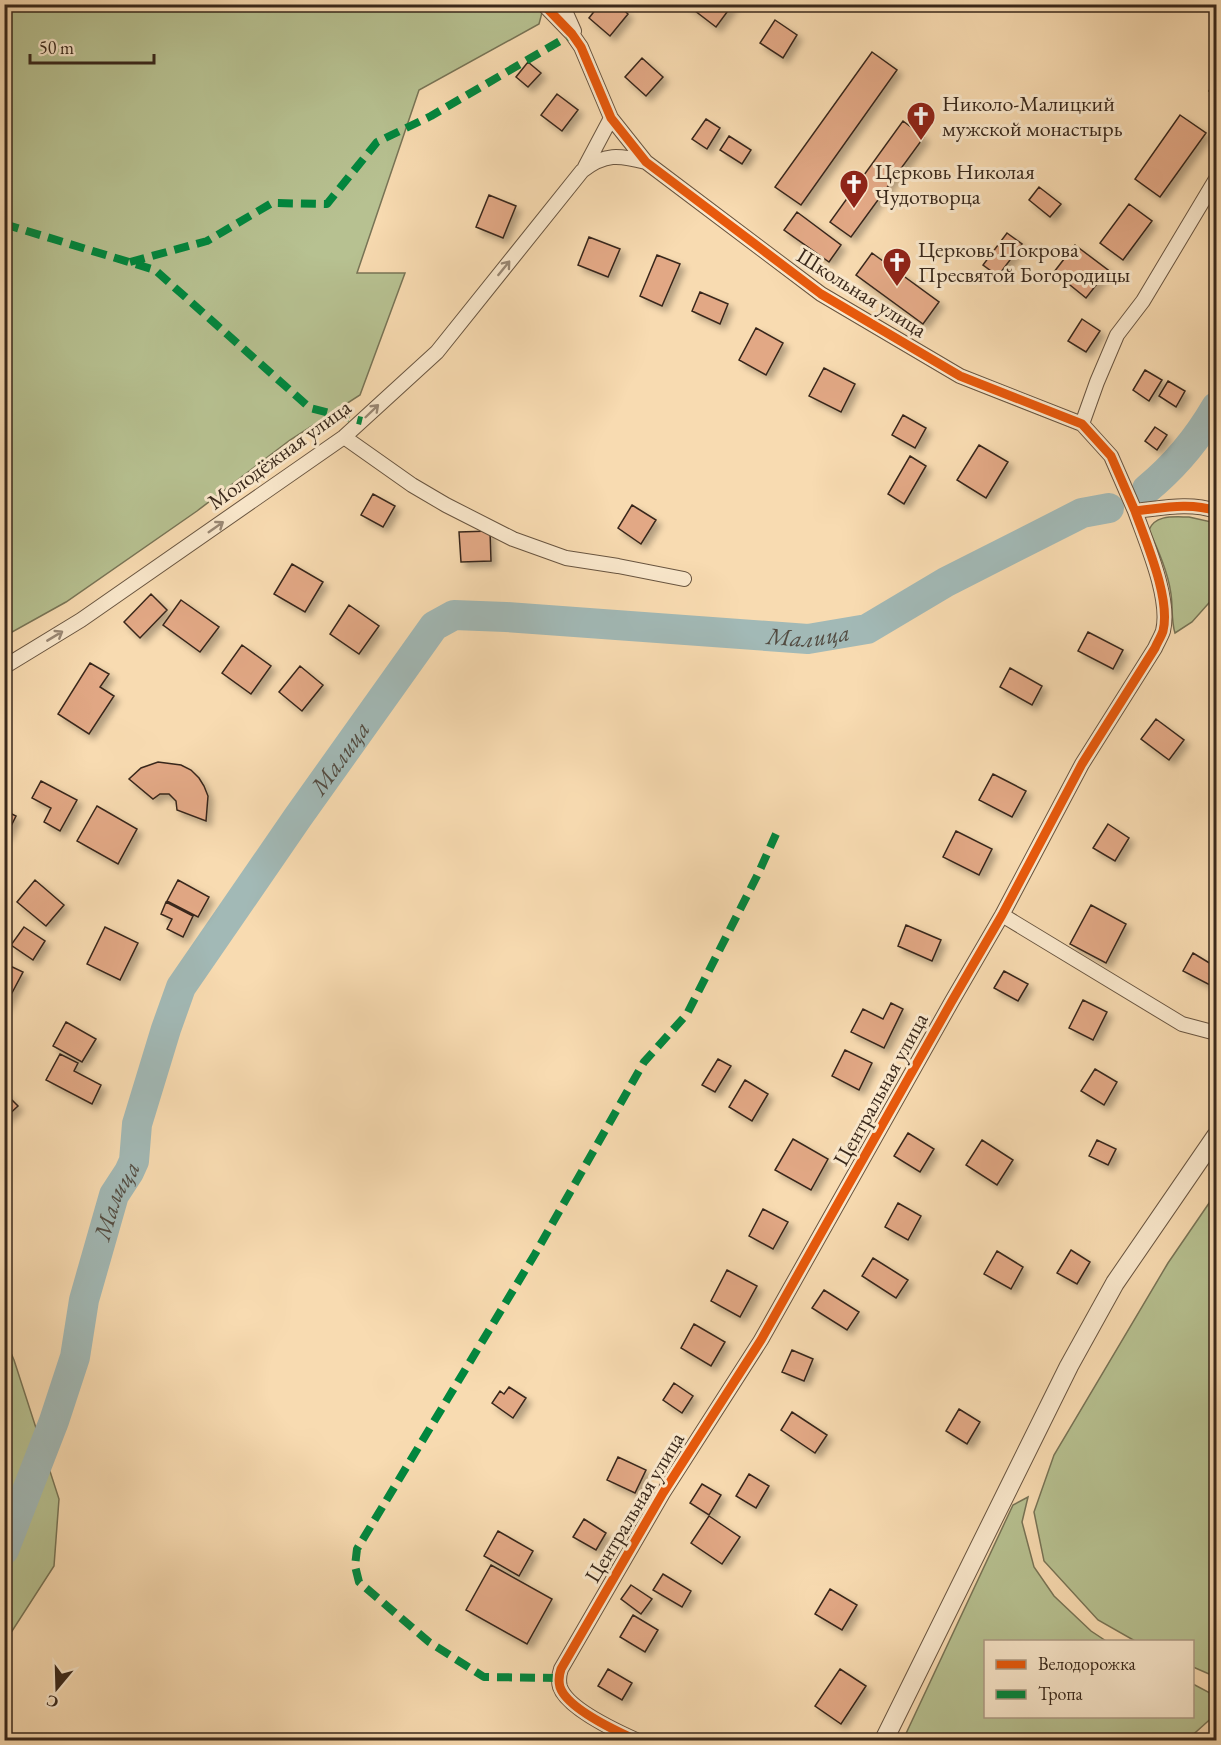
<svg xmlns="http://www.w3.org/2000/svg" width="1221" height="1745" viewBox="0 0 1221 1745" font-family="'EB Garamond',serif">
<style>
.green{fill:#b7c191;stroke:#787456;stroke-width:1.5}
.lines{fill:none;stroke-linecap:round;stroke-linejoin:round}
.river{stroke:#a2b9b6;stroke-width:30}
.building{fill:#e2a885;stroke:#39281b;stroke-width:1.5;filter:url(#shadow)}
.minor-casing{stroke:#695540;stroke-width:16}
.tertiary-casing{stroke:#695540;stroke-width:20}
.minor{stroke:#fae8cc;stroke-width:14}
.tertiary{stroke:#fae8cc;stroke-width:18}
.quiet{stroke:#00873e;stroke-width:8;stroke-dasharray:15 8;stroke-linecap:butt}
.cycleway-casing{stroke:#fae8cc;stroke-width:13}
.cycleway{stroke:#e8590c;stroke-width:9}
.oneway{stroke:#9a8874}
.labels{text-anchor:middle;stroke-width:6;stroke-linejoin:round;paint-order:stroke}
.poi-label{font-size:22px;fill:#39281b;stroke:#fae8cc;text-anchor:start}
.street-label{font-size:22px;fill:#39281b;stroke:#fae8cc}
.water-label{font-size:24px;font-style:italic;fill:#534c42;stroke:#fae8cc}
</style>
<defs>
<filter id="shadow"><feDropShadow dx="5" dy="5" stdDeviation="3" flood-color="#0004"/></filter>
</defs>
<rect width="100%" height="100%" fill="#f8dbb1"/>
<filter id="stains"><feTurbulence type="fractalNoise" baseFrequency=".00333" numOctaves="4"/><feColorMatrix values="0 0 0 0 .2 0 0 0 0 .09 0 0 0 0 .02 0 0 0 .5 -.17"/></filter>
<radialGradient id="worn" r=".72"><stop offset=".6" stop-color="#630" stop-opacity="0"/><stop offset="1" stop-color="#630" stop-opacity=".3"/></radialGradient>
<path class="green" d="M4,5H544L539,24L419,90L357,273H405L360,395L290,440L197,511L66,602L5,636Z
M1189,517L1216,523V595L1192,622L1175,633C1171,620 1173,608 1171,594C1168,572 1158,550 1149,530C1155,514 1175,517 1189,517Z
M1216,1193V1677L1193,1667L1192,1642L1135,1641L1098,1620L1044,1561L1034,1512L1054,1455L1168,1263Z
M5,1339L14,1360L59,1499L54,1566L5,1642Z
M1028,1497L1022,1522L1034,1567L1054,1596L1091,1631L1106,1641L986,1642V1716H1192L1193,1684L1210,1693L1216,1707V1714L1187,1740H903L1013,1505Z"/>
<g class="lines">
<g class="river">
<path d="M1147,489C1175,466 1198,438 1216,407"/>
<path id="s1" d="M4,1550L54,1421L75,1357L84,1300L114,1195L129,1172L134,1161L137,1124L166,1029L181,987L298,817L434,626L454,615L506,617L808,639L867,629L946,582L1082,513L1109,508"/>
</g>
</g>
<path class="building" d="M600,4H617L628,14L610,36L589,18Z
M686,4H733L716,27Z
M775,20L797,35L783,58L760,43Z
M872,52L897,70L801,205L775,187Z
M642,58L663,77L646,96L625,77Z
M528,62L541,73L528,87L516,77Z
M1216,78V95L1209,91Z
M557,94L578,110L562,131L541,115Z
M1180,115L1206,133L1160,197L1135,179Z
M706,119L720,128L707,149L692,139Z
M903,121L924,137L851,237L830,222Z
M729,136L751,150L742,164L720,150Z
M1039,187L1061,204L1050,217L1029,200Z
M489,195L516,206L503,238L476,227Z
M1129,204L1152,221L1123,260L1100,243Z
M797,212L841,245L829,262L784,230Z
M1007,233L1022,244L998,276L983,265Z
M589,237L620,249L608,277L578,265Z
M1075,245L1108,270L1086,298L1054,272Z
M872,253L939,302L923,324L856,275Z
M657,255L680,264L662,306L640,296Z
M700,292L728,304L720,324L692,311Z
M1082,319L1100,331L1086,352L1068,341Z
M756,328L783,343L766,375L739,360Z
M824,368L855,384L841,412L809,396Z
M1145,370L1162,380L1149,401L1133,390Z
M1168,381L1185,391L1176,407L1159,396Z
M903,415L926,428L915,448L892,435Z
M1155,427L1167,435L1157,450L1145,441Z
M979,445L1008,462L986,498L957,480Z
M910,456L926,466L904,504L888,494Z
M373,494L395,506L383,527L361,515Z
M632,505L656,520L641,544L618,528Z
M490,531L491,561L461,562L459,532Z
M292,564L323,582L305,612L274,594Z
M151,594L167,610L140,638L124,622Z
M181,600L219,627L200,652L163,625Z
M349,605L379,626L359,654L330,634Z
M1088,632L1123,650L1113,669L1078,651Z
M242,645L271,666L251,694L222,673Z
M90,663L109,674L100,687L114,696L89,734L58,714Z
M300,666L323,685L302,711L279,692Z
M1010,668L1042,686L1032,705L1000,687Z
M1156,719L1184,740L1169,760L1141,739Z
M158,762L181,765L191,770L199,778L204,786L208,796L206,821L177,810L176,801L169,794H160L153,799L129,779L141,768Z
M993,774L1026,791L1012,817L979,800Z
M41,781L77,800L60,831L44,822L51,808L32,798Z
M97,806L137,829L118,864L77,841Z
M4,810L16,816L6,836L4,835Z
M1108,824L1129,838L1115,861L1093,848Z
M956,831L992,849L979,875L943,857Z
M35,880L64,905L46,926L17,902Z
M178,880L209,897L198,917L167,901Z
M166,902L193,916L183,937L167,929L172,919L161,914Z
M1091,905L1126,924L1106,963L1070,944Z
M906,925L941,940L932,961L898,946Z
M24,927L45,941L33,960L11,945Z
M105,927L138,943L120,980L87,964Z
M1193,953L1216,967V974L1210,985L1183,971Z
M4,963L23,972L4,1008Z
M1004,971L1028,984L1018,1001L994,988Z
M1083,1000L1107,1012L1093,1040L1069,1028Z
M891,1003L903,1009L884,1048L851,1032L863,1009L883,1019Z
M66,1022L96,1039L82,1062L53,1046Z
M845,1050L872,1063L859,1090L832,1076Z
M60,1054L78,1063L74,1071L101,1085L92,1104L46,1080Z
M718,1059L731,1066L715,1092L702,1085Z
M1095,1069L1117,1082L1104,1105L1081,1091Z
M745,1080L768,1094L752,1121L729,1107Z
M4,1092L18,1106L4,1119Z
M908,1133L934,1149L920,1172L894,1156Z
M793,1139L828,1159L811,1190L775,1170Z
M982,1140L1013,1160L997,1185L966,1165Z
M1097,1140L1116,1149L1108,1165L1089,1156Z
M898,1203L921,1216L908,1240L885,1227Z
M763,1209L788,1222L773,1249L749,1236Z
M1071,1250L1090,1262L1077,1284L1057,1273Z
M997,1251L1023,1267L1011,1289L984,1274Z
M873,1258L908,1280L896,1298L862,1276Z
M727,1270L757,1286L740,1317L711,1301Z
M824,1290L859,1312L847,1330L812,1308Z
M694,1324L725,1342L711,1366L681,1348Z
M792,1350L813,1359L804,1381L782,1372Z
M674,1383L693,1396L682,1413L663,1400Z
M509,1387L526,1398L513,1418L492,1403L500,1391L504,1394Z
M959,1409L980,1422L967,1444L946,1431Z
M792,1412L827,1435L815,1453L781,1430Z
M618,1457L646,1470L635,1493L607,1480Z
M749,1474L769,1486L756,1508L736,1496Z
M702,1484L721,1495L709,1515L690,1503Z
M709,1516L740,1537L722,1564L691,1543Z
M584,1519L606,1533L596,1550L573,1537Z
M498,1531L533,1551L519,1576L484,1556Z
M491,1565L552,1599L527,1644L466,1610Z
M663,1574L691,1591L682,1607L653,1590Z
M631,1585L652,1599L641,1614L621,1599Z
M830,1589L857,1605L842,1630L815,1614Z
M633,1615L658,1630L645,1652L620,1637Z
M608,1669L632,1683L622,1700L598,1686Z
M840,1669L866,1686L841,1724L815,1706Z"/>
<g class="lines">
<g class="minor-casing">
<path id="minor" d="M543,4L572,34L581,47L611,118L646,162L821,294L960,376L1082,424L1111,456L1135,511C1163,508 1190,502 1216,511
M562,4L574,31
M585,167L611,118
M1082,424L1097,382L1117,335L1143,301L1216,179
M344,437L412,485L446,505L513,539L566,558L618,566L684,579
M4,667L81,620L344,437L437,352L582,171C605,153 619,155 646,162
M1002,915L1182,1024L1216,1033
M636,1740C616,1731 567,1708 560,1687C558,1680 559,1675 561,1669L663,1493L761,1340L952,1001L1002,915L1082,764L1155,648C1157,643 1161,637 1163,631C1171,599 1146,542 1135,511"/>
</g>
<g class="tertiary-casing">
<path id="tertiary" d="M884,1740L1069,1366L1115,1283L1216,1136"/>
</g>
<use href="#minor" class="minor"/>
<use href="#tertiary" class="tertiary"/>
<path class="quiet" d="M4,224L155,270L310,408L362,421
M130,262L207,241L272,203L327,204L377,142L431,116L572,34
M558,1678L484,1677L429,1642L359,1582L355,1566L357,1549L535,1254L644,1062L687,1014L758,874L776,834"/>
<g class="cycleway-casing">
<path id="cycleway" d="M543,4L572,34L581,47L611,118L646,162L821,294L960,376L1082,424L1111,456L1135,511C1163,508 1190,502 1216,511
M636,1740C616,1731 567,1708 560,1687C558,1680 559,1675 561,1669L663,1493L761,1340L952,1001L1002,915L1082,764L1155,648C1157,643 1161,637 1163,631C1171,599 1146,542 1135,511"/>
</g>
<use href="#cycleway" class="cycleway"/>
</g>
<defs><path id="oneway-shaft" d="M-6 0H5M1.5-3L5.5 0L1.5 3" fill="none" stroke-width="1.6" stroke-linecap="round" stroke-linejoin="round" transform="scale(1.5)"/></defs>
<g class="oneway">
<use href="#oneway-shaft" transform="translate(504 268) rotate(-51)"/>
<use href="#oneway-shaft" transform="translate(372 411) rotate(-44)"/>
<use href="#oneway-shaft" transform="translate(216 527) rotate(-35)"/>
<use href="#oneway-shaft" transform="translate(55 636) rotate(-31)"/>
</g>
<defs>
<g id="church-pin" transform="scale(1.5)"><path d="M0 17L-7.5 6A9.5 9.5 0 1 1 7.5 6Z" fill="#8f2418" stroke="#fae8cc"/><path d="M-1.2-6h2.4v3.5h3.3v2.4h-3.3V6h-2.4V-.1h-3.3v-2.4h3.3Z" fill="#fff"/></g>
</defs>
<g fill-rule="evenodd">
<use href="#church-pin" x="921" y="116"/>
<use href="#church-pin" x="854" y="184"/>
<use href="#church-pin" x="897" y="262"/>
</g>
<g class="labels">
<g class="poi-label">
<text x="942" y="111">Николо-Малицкий<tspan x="942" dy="25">мужской монастырь</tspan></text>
<text x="875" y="179">Церковь Николая<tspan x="875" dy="25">Чудотворца</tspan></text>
<text x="918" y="257">Церковь Покрова<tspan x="918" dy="25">Пресвятой Богородицы</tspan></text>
</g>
<g class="street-label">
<text transform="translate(862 292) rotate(32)" y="8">Школьная улица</text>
<text transform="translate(279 454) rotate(-36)" y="8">Молодёжная улица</text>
<text transform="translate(880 1089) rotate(-61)" y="8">Центральная улица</text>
<text transform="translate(634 1507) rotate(-59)" y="8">Центральная улица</text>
</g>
<g class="water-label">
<text dy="8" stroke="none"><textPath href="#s1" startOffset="1412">Малица</textPath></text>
<text dy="8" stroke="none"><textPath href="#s1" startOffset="872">Малица</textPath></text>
<text dy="8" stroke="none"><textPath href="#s1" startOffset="368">Малица</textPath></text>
</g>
</g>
<rect width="1221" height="1745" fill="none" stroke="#f8dbb1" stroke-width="24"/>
<rect x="6" y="6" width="1209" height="1733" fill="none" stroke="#39281b" stroke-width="3"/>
<rect x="12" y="12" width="1197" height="1721" fill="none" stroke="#39281b" stroke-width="1.5"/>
<rect x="984" y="1640" width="210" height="78" fill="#fae8cc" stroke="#ad9b85" stroke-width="1.5"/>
<rect x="996" y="1660" width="30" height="9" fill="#e8590c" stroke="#ad9b85" stroke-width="1.5"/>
<text x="1038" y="1670" font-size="18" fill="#39281b">Велодорожка</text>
<rect x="996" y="1690" width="30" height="9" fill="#00873e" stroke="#ad9b85" stroke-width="1.5"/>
<text x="1038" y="1700" font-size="18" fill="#39281b">Тропа</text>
<g transform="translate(57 1688) rotate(199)" stroke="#fae8cc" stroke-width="4.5" paint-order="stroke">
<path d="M0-4.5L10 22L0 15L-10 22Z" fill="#39281b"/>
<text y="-9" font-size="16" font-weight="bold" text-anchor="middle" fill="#39281b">С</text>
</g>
<path d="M30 54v9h124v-9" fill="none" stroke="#39281b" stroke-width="3"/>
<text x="39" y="54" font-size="18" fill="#39281b" stroke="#fae8cc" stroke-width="4.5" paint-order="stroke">50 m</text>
<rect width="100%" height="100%" filter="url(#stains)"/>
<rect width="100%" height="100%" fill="url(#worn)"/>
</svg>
